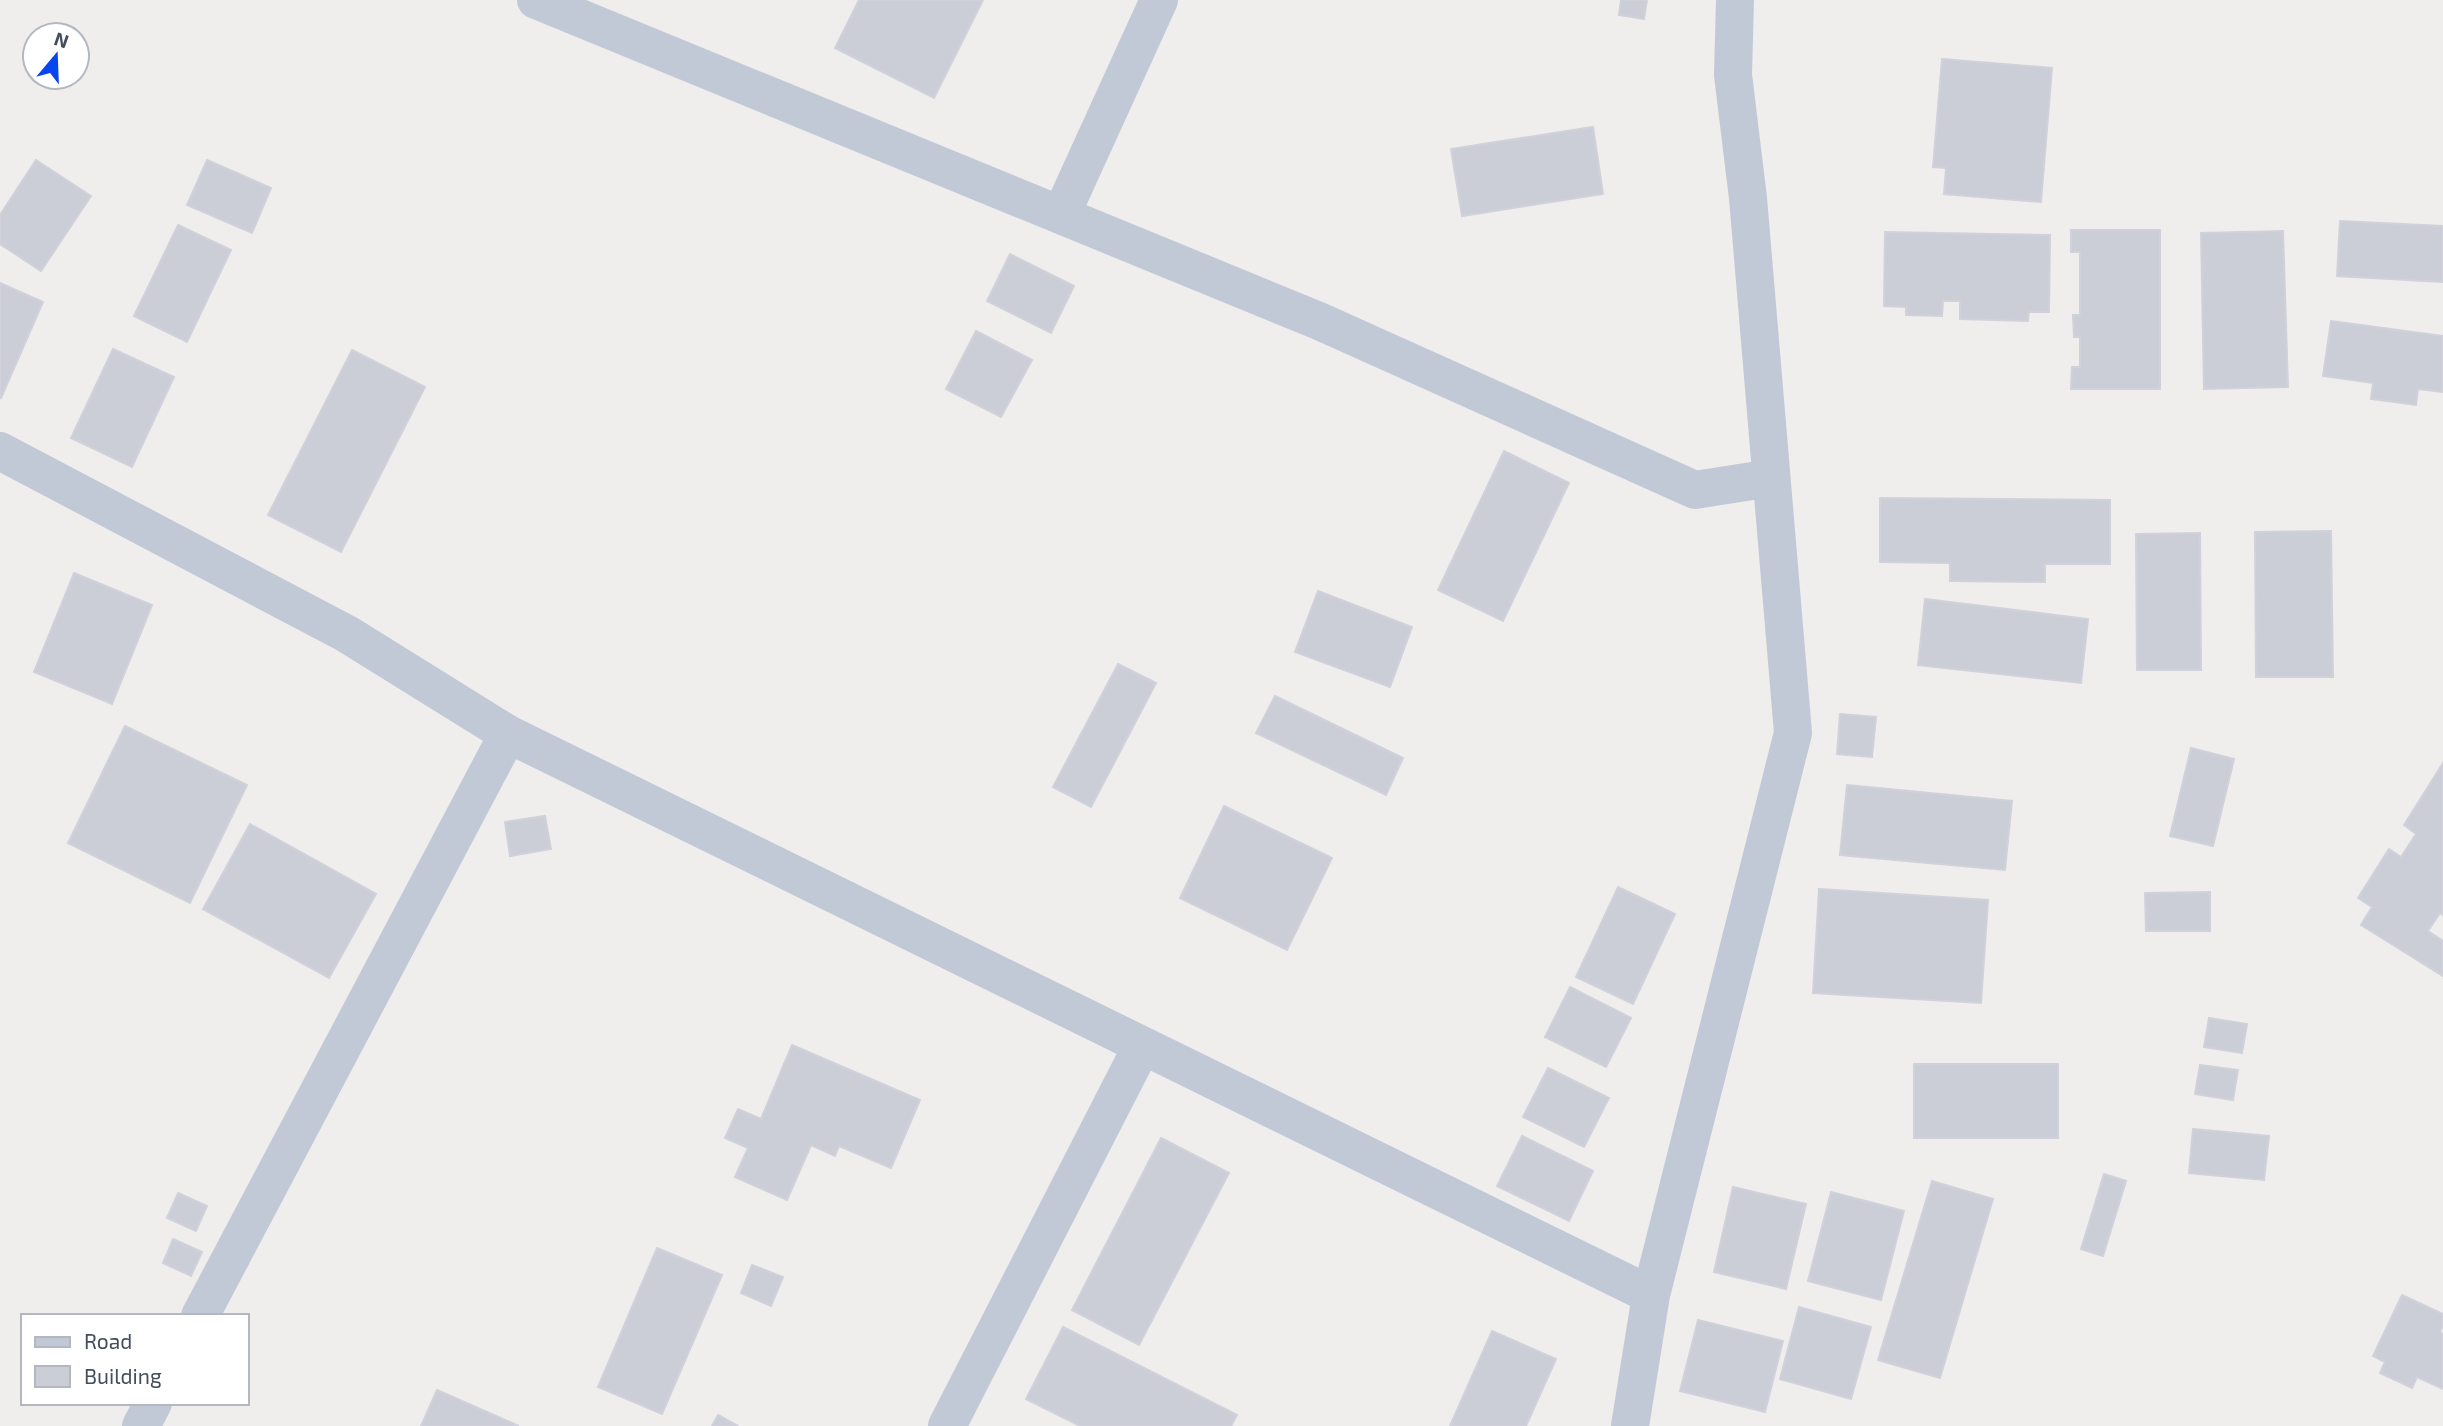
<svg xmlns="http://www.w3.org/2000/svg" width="2443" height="1426" viewBox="0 0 2443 1426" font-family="'Exo 2',sans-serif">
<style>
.building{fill:#cbced6;stroke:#d0d1da;stroke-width:2}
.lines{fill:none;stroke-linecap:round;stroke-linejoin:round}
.minor{stroke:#c2c9d6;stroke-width:38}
</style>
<rect width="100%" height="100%" fill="#f0eded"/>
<path class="building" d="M859,0H983L934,98L835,48Z
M1621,0H1647L1644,19L1619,15Z
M1942,59L2052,68L2041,202L1944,194L1946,168L1933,167Z
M1593,127L1603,194L1462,216L1451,149Z
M36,160L91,196L41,271L0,244V215Z
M207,160L271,188L252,233L187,205Z
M2340,221L2443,226V282L2337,276Z
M178,225L231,250L187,342L134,316Z
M2071,230H2160V389H2071L2072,367H2080V337H2074L2073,315H2080V252H2071Z
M2283,231L2288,387L2204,389L2201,233Z
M1885,232L2050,235L2049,312H2029L2028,321L1960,319V301H1943L1942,316L1906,315V307L1884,306Z
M1010,254L1074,286L1051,333L987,301Z
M0,283L43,302L1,398L0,397Z
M2331,321L2443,336V392L2418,389L2416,405L2371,399L2373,383L2323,376Z
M976,331L1032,360L1001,417L946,389Z
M113,349L174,377L132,467L71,438Z
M352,350L425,387L341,552L268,515Z
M1504,451L1569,483L1503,621L1438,590Z
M1880,498L2110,500V564H2045V582L1950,581V563L1880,562Z
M2331,531L2333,677H2256L2255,532Z
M2200,533L2201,670H2137L2136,534Z
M74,573L152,605L112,704L34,672Z
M1318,591L1412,627L1390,687L1295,652Z
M1925,599L2088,619L2081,683L1918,665Z
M1118,664L1156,683L1091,807L1053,787Z
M1275,696L1403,758L1386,795L1256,733Z
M1840,714L1876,717L1872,757L1837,754Z
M125,726L247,785L190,903L68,843Z
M2191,748L2234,759L2213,846L2170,836Z
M2443,763V915L2440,913L2428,931L2443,941V976L2361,925L2372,907L2358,898L2389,849L2401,857L2416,834L2404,825Z
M1847,785L2012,801L2005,870L1840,855Z
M1224,806L1332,858L1287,950L1180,898Z
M545,816L551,849L510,856L505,822Z
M250,824L376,894L329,978L203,909Z
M1618,887L1675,914L1633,1004L1576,977Z
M1819,889L1988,900L1981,1003L1813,993Z
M2210,892V931H2146L2145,893Z
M1570,987L1631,1018L1606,1067L1545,1037Z
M2209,1018L2247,1024L2242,1053L2204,1047Z
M792,1045L920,1100L891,1168L839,1146L835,1156L811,1145L787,1200L735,1177L748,1148L725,1138L738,1109L761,1119Z
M1914,1064H2058V1138H1914Z
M2200,1065L2238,1070L2233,1100L2195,1094Z
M1548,1068L1609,1098L1584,1147L1523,1117Z
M2193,1129L2269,1136L2264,1180L2189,1173Z
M1522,1136L1593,1171L1569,1221L1497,1186Z
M1161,1138L1229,1173L1139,1345L1072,1310Z
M2104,1174L2126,1181L2103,1256L2081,1249Z
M1932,1181L1993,1199L1940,1378L1878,1360Z
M1733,1187L1806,1204L1786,1289L1714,1272Z
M1831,1192L1904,1211L1881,1300L1808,1281Z
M178,1193L207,1206L196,1231L167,1218Z
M173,1239L202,1252L191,1276L163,1263Z
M657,1248L722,1275L662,1414L598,1387Z
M752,1265L783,1277L771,1306L741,1293Z
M2402,1295L2443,1314V1326L2440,1332L2443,1334V1389L2417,1377L2412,1388L2380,1373L2385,1362L2373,1356Z
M1799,1307L1871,1327L1851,1399L1780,1379Z
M1698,1320L1783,1341L1765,1412L1680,1391Z
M1063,1327L1237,1415L1231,1426H1080L1026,1399Z
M1492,1331L1556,1359L1526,1426H1450Z
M437,1390L519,1426H421Z
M718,1415L738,1426H712Z"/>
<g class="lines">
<path class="minor" d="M536,0L1319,321L1695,490L1771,478
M1061,215L1159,0
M0,451L347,634L508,734L1651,1295
M200,1316L508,734
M141,1426L153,1403
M947,1426L1142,1046
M1630,1426L1651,1295L1793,733L1748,198L1733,75L1735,0"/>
</g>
<rect x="21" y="1314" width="228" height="91" fill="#ffffff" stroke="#b4b8be" stroke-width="2"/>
<rect x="35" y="1337" width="35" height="10" fill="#c2c9d6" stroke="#b4b8be" stroke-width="2"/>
<text x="84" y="1349" font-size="21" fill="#444d5c">Road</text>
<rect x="35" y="1366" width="35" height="21" fill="#cbced6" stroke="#b4b8be" stroke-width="2"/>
<text x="84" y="1384" font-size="21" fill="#444d5c">Building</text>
<g transform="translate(56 56) rotate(19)"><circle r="33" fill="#ffffff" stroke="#b4b8be" stroke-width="2"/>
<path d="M0-5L12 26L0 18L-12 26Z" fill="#0746f0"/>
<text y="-10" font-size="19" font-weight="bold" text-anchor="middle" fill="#444d5c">N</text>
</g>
</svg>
